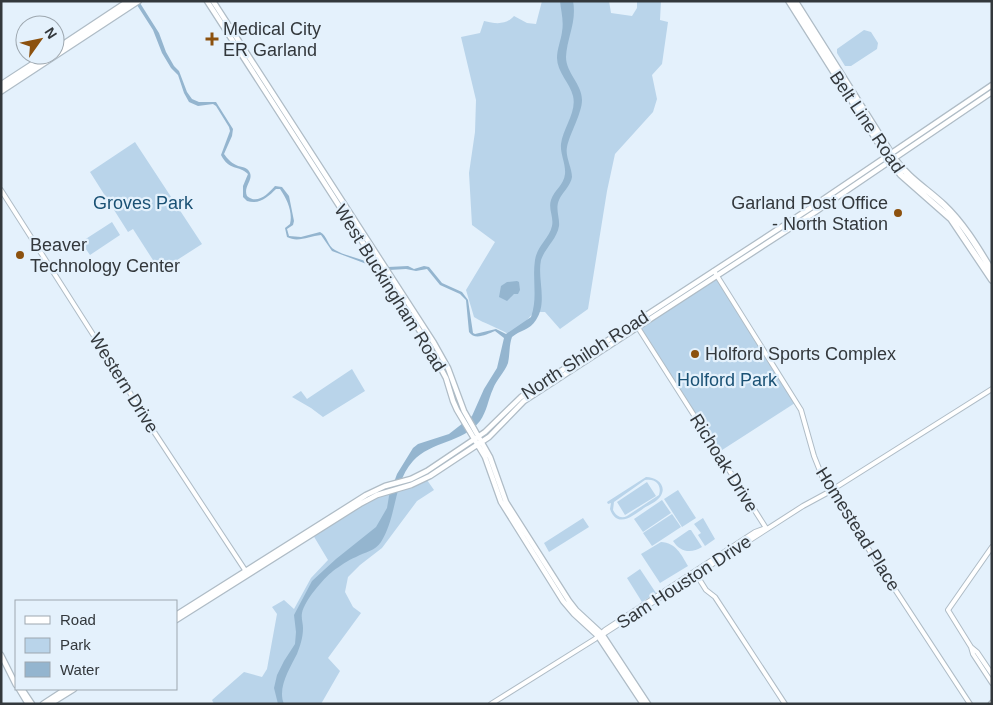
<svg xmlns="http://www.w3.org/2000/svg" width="993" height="705" viewBox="0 0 993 705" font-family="Arial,sans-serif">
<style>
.green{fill:#b9d4ea;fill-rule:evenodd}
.water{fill:#94b5cf}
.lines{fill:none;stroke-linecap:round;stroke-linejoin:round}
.tertiary-casing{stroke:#afbcc6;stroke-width:6}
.secondary-casing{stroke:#afbcc6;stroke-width:7}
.primary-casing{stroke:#afbcc6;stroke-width:8}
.tertiary{stroke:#fff;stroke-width:4}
.secondary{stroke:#fff;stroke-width:4.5}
.primary{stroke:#fff;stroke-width:5.5}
.poi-dot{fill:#8c510e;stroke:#e4f1fc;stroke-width:2}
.labels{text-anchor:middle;stroke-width:4.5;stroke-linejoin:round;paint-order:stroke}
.poi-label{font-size:18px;fill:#33383c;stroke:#e4f1fc;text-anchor:start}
.street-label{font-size:18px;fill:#33383c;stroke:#e4f1fc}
.park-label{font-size:18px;fill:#1a5174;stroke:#e4f1fc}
</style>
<rect width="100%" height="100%" fill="#e4f1fc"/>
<path class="green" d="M542,1H609L611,13L632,16L637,8V1H661L660,20L668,22L662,64L652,75L657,99L653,112L615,154L607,191L588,309L560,329L545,312H534L521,327L508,334C497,327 485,324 474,317L466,290L495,242L472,225L469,173L475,132L476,100L461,37L480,33L484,21C496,24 506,25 514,16L527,23L536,24Z
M864,30L871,32L878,43L877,49L851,66H845L837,53V49Z
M135,142L202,244L160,271L133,229L128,232L90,172Z
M112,222L120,235L90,255L81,242Z
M714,279L717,280L795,403L719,452L641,328V326Z
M352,369L365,391L323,417L311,408L292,397L301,391L307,399Z
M646,477C657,477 668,486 660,497C656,502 649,505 644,508C633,516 617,529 610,509L611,503L608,504L607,502ZM645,480C656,478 662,485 659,495L627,516C621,519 616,516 613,510L614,502Z
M427,480L434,490L417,501L382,548L360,565L348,577L345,592L353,607L361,613L328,658L340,671L321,704H214L212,700L244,672L262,677L267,669L277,614L272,607L284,600L294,609L311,578L328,560L313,535L372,499Z
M647,482L656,496L625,515L617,502Z
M678,490L696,518L682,527L664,499Z
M662,500L671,513L643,532L634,519Z
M672,514L681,527L652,546L643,533Z
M583,518L589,527L549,552L544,543Z
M703,518L715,539L705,546L698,535L701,533L694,524Z
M689,530H691L702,547C691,554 680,552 673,541Z
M661,542C676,543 681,554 688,566L660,583L641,554Z
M640,569L656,593L642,602L627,578Z"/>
<path class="water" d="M560,1H573C577,22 567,37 566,57C566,73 582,84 582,100C582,113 570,133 567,147C565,157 572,167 572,177C571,185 562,193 559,200C555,209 560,218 559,226C557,239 545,248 541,260C537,279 548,302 536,320C530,330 520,330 512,337C509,345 510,354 508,363C505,372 496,380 493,389C488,400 487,411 480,421C463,443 431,441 413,461C393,483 397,517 381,542C375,551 365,552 356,557C348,560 340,566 333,571C323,579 305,600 302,613C301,618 303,623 303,628C303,638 300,646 297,654C290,668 277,688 284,704H278L274,688L277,675L284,661L295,644L296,632L294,615L312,581L336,559L376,527L387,508L389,496L397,474L413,448L418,444L449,434L472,416L484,389L497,368L504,338L495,331C487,334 475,341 469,332L466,300L460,294L440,285L427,269L416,271L406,269L389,270L388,267L408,266L414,269L424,266L429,267L442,283L462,292L468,300L473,333L475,334L496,329L506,334L531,317C538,298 532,279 535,260C537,246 549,239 552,226C554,217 548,209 551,200C554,190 564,185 565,174C566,164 560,154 561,144C563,128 577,112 573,96C570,83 557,72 557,58C557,49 561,40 562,32C564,21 561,11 560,1Z
M140,3L159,33L166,52L174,66L179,71L187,92L192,99L199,102H216L233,129L232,136L224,154C227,158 231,163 236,165C242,168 247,166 250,173C253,181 243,187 247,196C257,205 268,194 275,186L282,187L289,196L294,221L293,225L287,229L289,236L301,237L320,232C328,236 327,246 335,250C347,257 362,258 374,265L372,266L332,251L321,235C309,236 298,243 287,237L285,228L290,224C293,212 287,199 280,189H276C268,197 259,205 247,201L243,197V186L248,174C239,165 229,171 221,155L230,131L229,127L216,106L213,104L198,106L189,102L184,93L178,75L171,68L162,53L153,30L137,5Z
M517,281L519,282L520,290L518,294H514L507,301L499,297L501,286L507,282Z"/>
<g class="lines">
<g class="tertiary-casing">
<path id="tertiary" d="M1,190L129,391L141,412L247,573
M714,271L801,410L814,456L824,481L970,704
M637,326L766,528
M992,547L948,610L971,647L977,652L992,674
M696,574L706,590L715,597L785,704
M602,634L605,633L803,506L827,493L992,389
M971,647L973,654L992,683
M491,704L595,639L605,630L755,532L766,528"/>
</g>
<g class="secondary-casing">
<path id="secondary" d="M207,1L425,339L446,378L453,401L457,410L485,457L501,502L563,601L574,614L598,636L643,704
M213,1L434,343L448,368L464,411L490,457L506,502L569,601L576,610L602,634L648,704
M176,615L366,495L385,486L411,479L427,471L485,432L521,397L812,207L992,85
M176,620L360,504L377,495L411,485L430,476L489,437L524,401L815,212L992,92
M1,655L16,685
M19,689L28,704
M22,689L32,704
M43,704L66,689
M50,704L74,689
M991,704L992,703"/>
</g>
<g class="primary-casing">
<path id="primary" d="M789,1L890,161L901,175L951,219L992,280
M795,1L894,158C908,178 927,189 944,205C964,224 978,248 992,271
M55,50L129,1
M1,85L47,55
M1,91L138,1"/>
</g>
<use href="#tertiary" class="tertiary"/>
<use href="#secondary" class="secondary"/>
<use href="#primary" class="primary"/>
</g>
<g class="poi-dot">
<path d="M209.5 31.5h5v5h5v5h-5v5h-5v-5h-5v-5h5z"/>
<circle cx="898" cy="213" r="5"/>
<circle cx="20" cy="255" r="5"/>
<circle cx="695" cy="354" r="5"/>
</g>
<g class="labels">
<g class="poi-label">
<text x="223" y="35">Medical City<tspan x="223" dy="21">ER Garland</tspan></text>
<text x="888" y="209" text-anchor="end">Garland Post Office<tspan x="888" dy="21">- North Station</tspan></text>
<text x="30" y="251">Beaver<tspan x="30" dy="21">Technology Center</tspan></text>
<text x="705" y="360">Holford Sports Complex</text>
</g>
<g class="street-label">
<text transform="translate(867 122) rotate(56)" y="6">Belt Line Road</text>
<text transform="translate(390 288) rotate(58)" y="6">West Buckingham Road</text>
<text transform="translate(585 355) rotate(-33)" y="6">North Shiloh Road</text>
<text transform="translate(124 383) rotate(58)" y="6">Western Drive</text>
<text transform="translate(724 463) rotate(58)" y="6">Richoak Drive</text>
<text transform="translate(858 529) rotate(58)" y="6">Homestead Place</text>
<text transform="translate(684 582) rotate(-33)" y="6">Sam Houston Drive</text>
</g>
<g class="park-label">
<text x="143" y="209">Groves Park</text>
<text x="727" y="386">Holford Park</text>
</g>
</g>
<rect width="993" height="705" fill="none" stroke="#33383c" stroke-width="5"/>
<rect x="15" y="600" width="162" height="90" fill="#e4f1fc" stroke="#9da7af"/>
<rect x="25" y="616" width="25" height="8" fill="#ffffff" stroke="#9da7af"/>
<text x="60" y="625" font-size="15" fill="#33383c">Road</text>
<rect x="25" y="638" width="25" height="15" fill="#b9d4ea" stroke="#9da7af"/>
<text x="60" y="650" font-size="15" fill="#33383c">Park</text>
<rect x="25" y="662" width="25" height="15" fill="#94b5cf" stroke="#9da7af"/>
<text x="60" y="675" font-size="15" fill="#33383c">Water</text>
<g transform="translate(40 40) rotate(57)"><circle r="24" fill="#e4f1fc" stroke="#9da7af"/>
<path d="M0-4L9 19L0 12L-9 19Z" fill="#8c510e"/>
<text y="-8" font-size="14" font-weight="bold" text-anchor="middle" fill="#33383c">N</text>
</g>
</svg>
